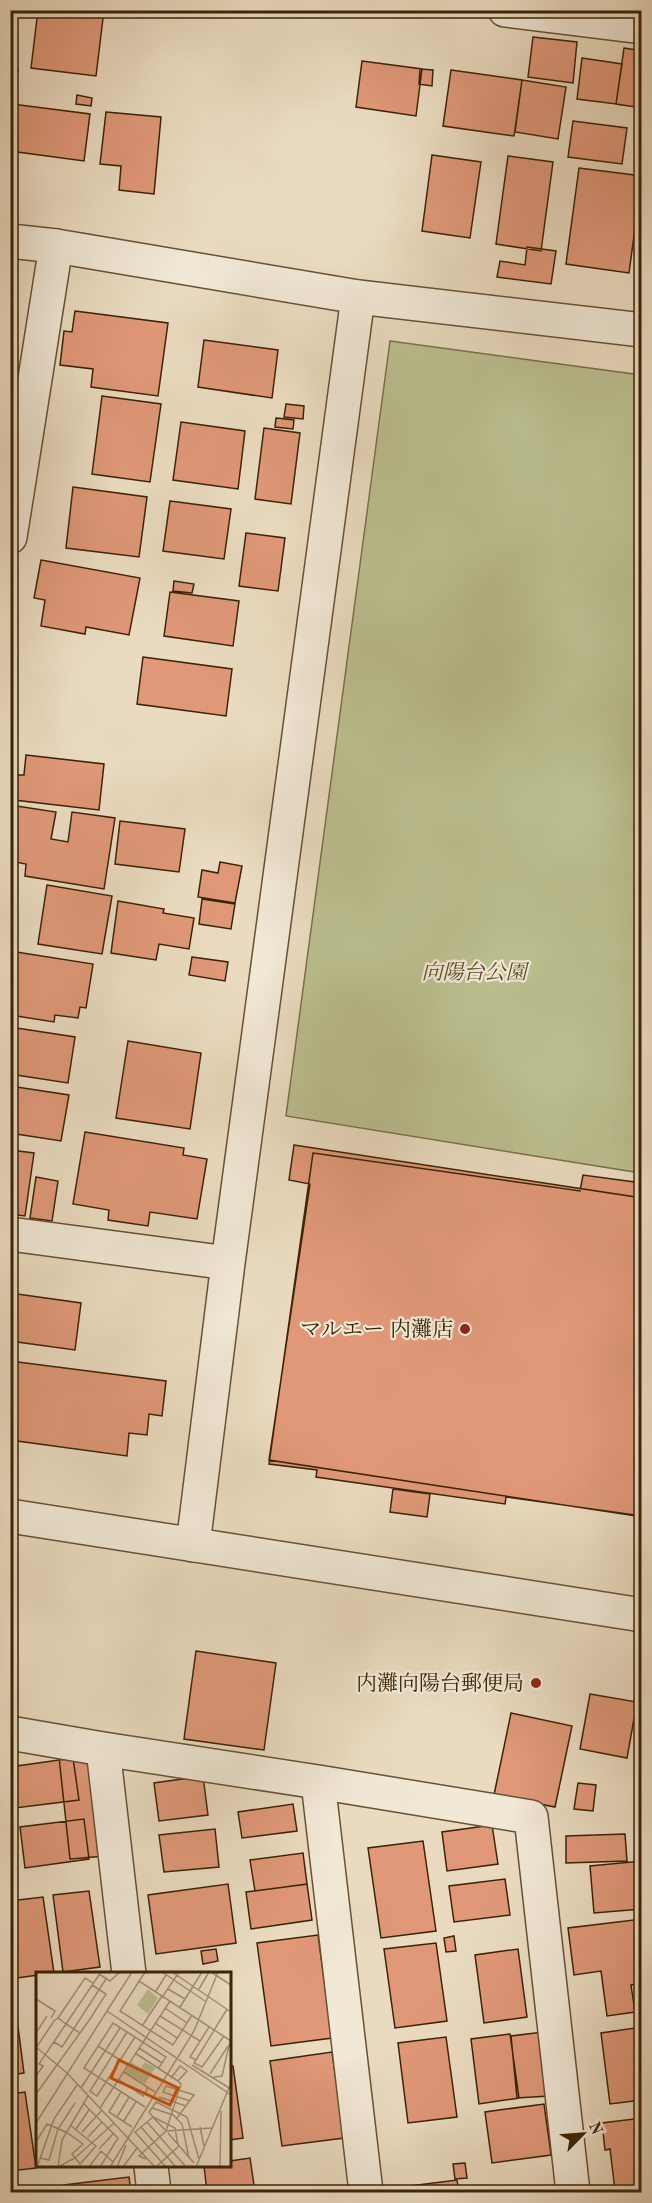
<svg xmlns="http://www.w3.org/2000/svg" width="652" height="2203" viewBox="0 0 652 2203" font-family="'Old Standard TT','Noto Serif JP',serif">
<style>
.green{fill:#bbbf90;stroke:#7b714a;stroke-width:1.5}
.building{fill:#e09879;stroke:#3b2305;stroke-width:1.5}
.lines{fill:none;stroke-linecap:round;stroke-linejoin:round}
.minor-casing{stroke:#675134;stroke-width:36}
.tertiary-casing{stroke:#675134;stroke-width:36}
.minor{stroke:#f1e8d6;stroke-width:33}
.tertiary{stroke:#f1e8d6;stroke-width:33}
.poi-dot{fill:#8f2418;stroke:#f1e8d6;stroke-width:2}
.labels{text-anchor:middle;stroke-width:4.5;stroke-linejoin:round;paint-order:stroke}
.park-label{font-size:21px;font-style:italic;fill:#5b4a28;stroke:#f1e8d6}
.poi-label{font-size:21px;fill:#3b2305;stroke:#f1e8d6;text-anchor:end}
.inset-road{fill:none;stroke:#a49175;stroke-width:1.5}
.view{fill:#ce510b;fill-opacity:0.15;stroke:#ce510b;stroke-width:3}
.inset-edge{fill:none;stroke:#3b2305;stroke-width:3}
</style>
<rect width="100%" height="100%" fill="#eadbc0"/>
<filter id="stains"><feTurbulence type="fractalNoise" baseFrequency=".00333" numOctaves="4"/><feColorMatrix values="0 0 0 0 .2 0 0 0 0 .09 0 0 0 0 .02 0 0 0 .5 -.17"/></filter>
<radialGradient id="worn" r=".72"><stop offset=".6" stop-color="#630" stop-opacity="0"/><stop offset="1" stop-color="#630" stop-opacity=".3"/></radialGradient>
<path class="green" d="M390,341L641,375V1173L286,1116Z"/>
<path class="building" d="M38,10H104L96,76L31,68Z
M533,37L577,42L573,83L528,77Z
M624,48L642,51V108L616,104Z
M582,58L622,64L616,104L577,99Z
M362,61L422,69L416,116L356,107Z
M10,69L18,70L16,84L10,83Z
M420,69L433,70L432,86L419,84Z
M451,70L522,80L514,136L443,126Z
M522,80L566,87L558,139L515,132Z
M10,93H14L10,116Z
M77,95L92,98L91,106L76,104Z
M12,104L90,114L84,161L10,151Z
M106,112L161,117L154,194L119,190L121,166L100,164Z
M573,121L627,128L622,164L568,157Z
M432,155L481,162L470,238L422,231Z
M508,156L553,162L541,251L496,244Z
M579,168L642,176L629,273L566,264Z
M527,247L556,251L551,284L497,277L500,261L525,265Z
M75,311L168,323L158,396L91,387L93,369L60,365L64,331L72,332Z
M204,340L278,350L272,398L198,387Z
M102,396L161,404L150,482L92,474Z
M286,404L304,406L303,419L284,417Z
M276,418L294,420L293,429L275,427Z
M181,422L245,431L238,489L173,480Z
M264,428L300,433L291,504L255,499Z
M73,487L147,497L139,557L66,548Z
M170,501L231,509L224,559L163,551Z
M246,533L285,538L278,591L239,586Z
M41,560L140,578L129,635L86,627L85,634L41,626L45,600L34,598Z
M174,581L194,584L192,593L173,591Z
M170,592L239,601L233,646L164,636Z
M143,657L232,669L226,716L137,704Z
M26,755L104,764L99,810L14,800L17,775H24Z
M10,805L56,812L51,839L68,842L72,812L115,818L104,889L25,876L26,864L10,861Z
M120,821L185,829L179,872L115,864Z
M220,862L242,866L235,903L198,897L202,870L218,873Z
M47,885L112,896L102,954L38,944Z
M202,899L235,904L231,929L199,924Z
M118,901L164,909L163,913L194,918L189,949L159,944L156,960L111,953Z
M10,951L93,964L86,1008L80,1007L78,1018L55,1015L54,1022L10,1015Z
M192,957L228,962L225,981L189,975Z
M10,1027L75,1037L68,1083L10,1074Z
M128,1041L201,1053L190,1129L116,1118Z
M10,1086L69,1095L61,1141L10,1133Z
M85,1132L184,1148L183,1155L207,1159L197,1219L150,1212L148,1226L108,1220L109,1210L73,1204Z
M294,1145L642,1198V1517L269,1460L310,1184L289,1180Z
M10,1150L34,1153L25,1216L10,1214Z
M313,1153L580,1191L583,1175L642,1183V1516L506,1497L505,1504L316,1477L317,1470L269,1464Z
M36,1177L58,1181L52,1221L30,1218Z
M10,1293L81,1303L75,1350L10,1341Z
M10,1361L166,1381L162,1416L149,1414L147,1435L129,1433L127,1456L10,1440Z
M393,1489L430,1494L427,1517L390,1512Z
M196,1651L276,1663L264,1750L184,1739Z
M590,1694L637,1702L627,1758L580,1749Z
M511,1713L572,1726L555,1807L494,1795Z
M94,1754L105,1856L70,1859L59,1757Z
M73,1758L79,1800L15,1808L10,1767Z
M203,1776L208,1815L159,1821L154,1783Z
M578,1783L596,1785L593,1811L574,1809Z
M293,1804L297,1831L242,1838L238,1812Z
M84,1819L89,1859L25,1868L20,1827Z
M492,1825L498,1864L447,1871L442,1832Z
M215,1829L219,1867L164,1872L159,1835Z
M625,1834L627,1861L566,1863V1836Z
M423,1841L436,1931L381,1938L368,1848Z
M303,1853L307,1884L255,1891L250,1860Z
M642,1861V1909L594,1913L590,1866Z
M505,1879L510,1915L454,1922L449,1886Z
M228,1884L236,1943L156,1954L148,1895Z
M307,1884L312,1920L251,1929L246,1892Z
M89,1891L100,1967L63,1972L53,1895Z
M43,1897L54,1973L38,1974V1975L10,1979V1901Z
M642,1919V1984L631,1985L635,2012L607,2016L601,1971L574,1975L568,1928Z
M318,1935L332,2038L271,2046L257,1943Z
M454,1936L456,1951L446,1952L444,1938Z
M436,1943L447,2021L395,2028L384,1949Z
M216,1949L218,1961L203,1964L201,1951Z
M518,1949L527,2017L484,2023L475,1955Z
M17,2019L24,2073L10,2075V2020Z
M642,2027V2100L610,2104L601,2033Z
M543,2032L549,2096L517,2098L511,2036Z
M510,2034L519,2098L479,2104L471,2039Z
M446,2037L457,2117L408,2123L398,2043Z
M332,2052L344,2138L282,2146L270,2061Z
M230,2066H233L243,2138L230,2140Z
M25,2092L36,2168L10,2171V2094Z
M544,2104L551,2155L492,2163L485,2112Z
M642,2118V2186L615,2190L610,2149L605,2150L602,2123Z
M250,2158L255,2192H207L204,2166H230V2161Z
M465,2163L467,2178L455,2179L453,2164Z
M129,2177L131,2192H65L64,2185Z
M457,2180L459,2192H387L386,2189Z
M48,2188V2192H17Z"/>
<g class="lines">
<g class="minor-casing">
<path id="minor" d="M505,10L642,27
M10,537L56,246
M10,1234L228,1263
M193,1545L228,1263L358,297
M10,1733L103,1749L318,1782
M103,1749L129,1974
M151,2166L154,2192
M366,2192L318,1782L531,1817L573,2192"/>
</g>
<g class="tertiary-casing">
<path id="tertiary" d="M10,241L56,246L358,297L642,330
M10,1516L642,1615"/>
</g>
<use href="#minor" class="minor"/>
<use href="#tertiary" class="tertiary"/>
</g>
<g class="poi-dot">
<circle cx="465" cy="1329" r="6"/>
<circle cx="536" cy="1683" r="6"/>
</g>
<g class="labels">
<g class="park-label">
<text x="474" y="979">向陽台公園</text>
</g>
<g class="poi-label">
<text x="453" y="1336">マルエー 内灘店</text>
<text x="524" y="1690">内灘向陽台郵便局</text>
</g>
</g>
<g transform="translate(36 1972)">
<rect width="195" height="195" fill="#eadbc0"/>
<path d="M112,17L122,26L112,42L101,33ZM95,90L105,96L109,90L119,96L109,112L89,100Z" fill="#bbbf90"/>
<path class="inset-road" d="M109,0L84,39L137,73L156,43M126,0L169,29M136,0L195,40M175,0L195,13M63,2L74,9L84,0M103,9L195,69M132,17L149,27M163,17L173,0M120,19L130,3M127,24L143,0M0,27L19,39L15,46M144,35L166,0M129,36L151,51M71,39L195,123M71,39L96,0M124,44L164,69M22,46L49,6L57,11M119,51L141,66M30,52L44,61L54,47L70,22L56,13M106,54L126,24M173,55L154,85L160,88L191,37M91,60L54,119L61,124L99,65M0,61L11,44M18,70L26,75L70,7M62,74L92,93M0,75L31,101L119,195M0,76L18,49L22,46L30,52M103,76L126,91M99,81L142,109M160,88L158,91L166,95L188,64M156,93L195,117M88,100L119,120M174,102L192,74M0,104L7,94L3,92L65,0M178,105L186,104L195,65M82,107L107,124L112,116M45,116L84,56M85,120L73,140L96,155M0,122L44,61M123,125L150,134M48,132L82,166L64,195M109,135L48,96L77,51L130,85L122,97M64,136L134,29M116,136L113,140L117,145L139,156L142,173M81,145L93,125M141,146L158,123L130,114L127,120L154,129M87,150L100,130M111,150L117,145L129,158M0,151L71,39M105,155L99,160L130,195M164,155L168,174M40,157L53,138M130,159L176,156M46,160L66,138M132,161L158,191M52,165L66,150M0,170L11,152L30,160L47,172L36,182L44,192L60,174L34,153M63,177L77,162M4,186L13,188L22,157L39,131M153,186L146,152L137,143L116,136L120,130L151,145L163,187M110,187L103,184L130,159L145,112L142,109L151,99L144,94L135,106M1,195L18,147L41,113M22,195L26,168L52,124M22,195L39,186L78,151M53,195L65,179L77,190M74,195L158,59L182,0M81,195L90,173M87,195L101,176M120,195L143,174M140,195L105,155L111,150L150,195M160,195L195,111M184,195L185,139"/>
<path class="view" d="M83,88L142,116L134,133L75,106Z"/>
<rect width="195" height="195" class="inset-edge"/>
</g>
<rect width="652" height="2203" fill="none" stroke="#eadbc0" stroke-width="36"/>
<rect x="12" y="12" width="628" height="2179" fill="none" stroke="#3b2305" stroke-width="3"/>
<rect x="18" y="18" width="616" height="2167" fill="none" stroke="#3b2305" stroke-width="1.5"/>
<g transform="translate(583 2134) rotate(65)" stroke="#f1e8d6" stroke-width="4.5" paint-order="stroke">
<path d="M0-4.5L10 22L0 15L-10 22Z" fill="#3b2305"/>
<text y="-9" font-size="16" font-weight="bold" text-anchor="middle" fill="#3b2305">N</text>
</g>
<rect width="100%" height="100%" filter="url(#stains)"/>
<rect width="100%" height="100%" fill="url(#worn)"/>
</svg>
